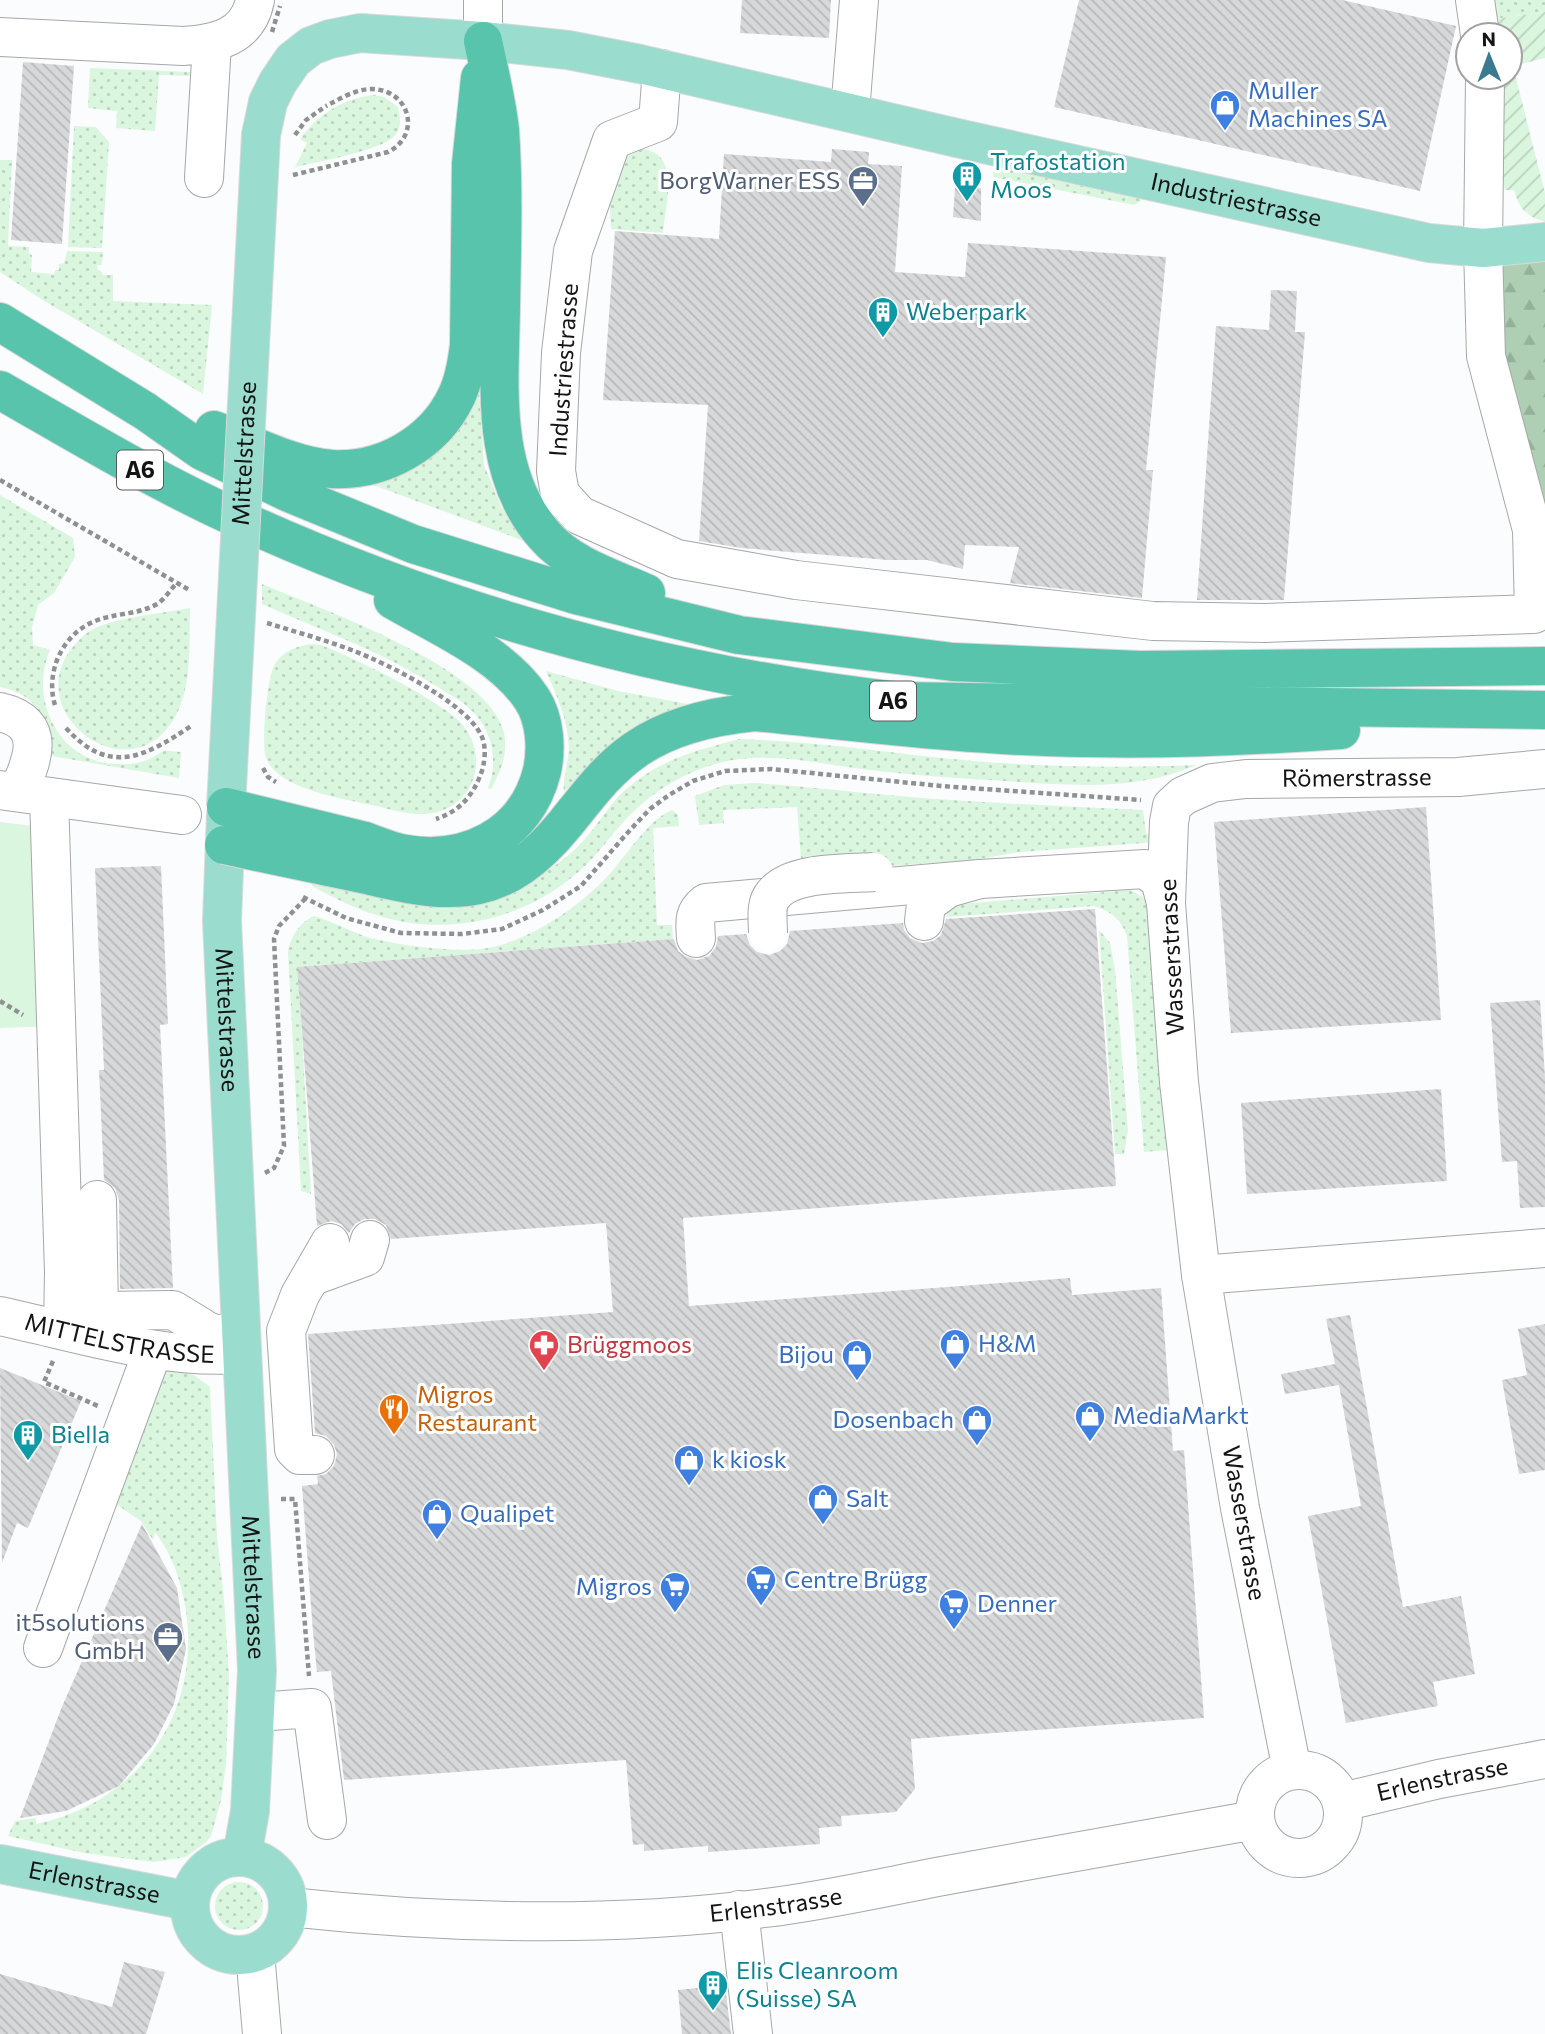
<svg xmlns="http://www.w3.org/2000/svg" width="1545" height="2034" viewBox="0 0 1545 2034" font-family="Commissioner,sans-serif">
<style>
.grass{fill:url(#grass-dots)}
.forest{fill:url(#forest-firs)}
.park{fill:#daf6de}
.garden{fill:url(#garden-furrows)}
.building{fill:url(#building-back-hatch)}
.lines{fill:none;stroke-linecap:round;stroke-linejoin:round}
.minor-casing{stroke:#a6a7a8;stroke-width:40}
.major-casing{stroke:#d9d9d9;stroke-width:40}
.highway-casing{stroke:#d9d9d9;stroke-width:40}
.path{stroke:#8f9090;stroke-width:4.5;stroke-dasharray:5 3.5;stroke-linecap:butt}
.minor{stroke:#fff;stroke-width:38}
.major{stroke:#9adccd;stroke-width:38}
.highway{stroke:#57c4ab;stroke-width:38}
.minor-bridge-casing{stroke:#a6a7a8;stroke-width:40;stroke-linecap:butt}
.major-bridge-casing{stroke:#d9d9d9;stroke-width:40;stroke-linecap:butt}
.highway-bridge-casing{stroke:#d9d9d9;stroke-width:40;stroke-linecap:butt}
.path-bridge{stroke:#8f9090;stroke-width:4.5;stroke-dasharray:5 3.5;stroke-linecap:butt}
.minor-bridge{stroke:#fff;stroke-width:38}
.major-bridge{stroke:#9adccd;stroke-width:38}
.highway-bridge{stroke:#57c4ab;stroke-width:38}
.labels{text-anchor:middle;stroke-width:6;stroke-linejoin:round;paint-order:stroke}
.shield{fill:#fff;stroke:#5a5a5a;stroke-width:2}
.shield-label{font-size:23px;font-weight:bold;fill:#141414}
.shop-label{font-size:24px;fill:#366cbe;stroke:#fff;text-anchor:start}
.culture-label{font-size:24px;fill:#0d838f;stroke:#fff;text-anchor:start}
.service-label{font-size:24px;fill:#4e5e75;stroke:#fff;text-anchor:end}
.street-label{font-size:24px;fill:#141414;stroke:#fff}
.health-label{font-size:24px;fill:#be3a42;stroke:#fff;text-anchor:start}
.food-label{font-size:24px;fill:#c56008;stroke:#fff;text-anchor:start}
</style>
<defs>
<pattern id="grass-dots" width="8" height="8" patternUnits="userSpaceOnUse" patternTransform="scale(1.75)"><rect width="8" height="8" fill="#daf6de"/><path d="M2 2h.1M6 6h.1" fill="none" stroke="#bad2be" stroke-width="1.8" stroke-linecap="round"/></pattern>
<pattern id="forest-firs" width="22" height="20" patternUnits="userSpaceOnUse" patternTransform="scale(1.75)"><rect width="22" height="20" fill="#aecfb3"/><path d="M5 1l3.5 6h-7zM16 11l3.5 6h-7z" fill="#95b199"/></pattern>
<pattern id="garden-furrows" width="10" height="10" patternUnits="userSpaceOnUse" patternTransform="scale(1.75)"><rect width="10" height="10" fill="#daf6de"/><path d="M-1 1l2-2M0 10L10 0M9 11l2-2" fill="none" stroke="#bad2be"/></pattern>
<pattern id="building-back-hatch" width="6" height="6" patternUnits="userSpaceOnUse" patternTransform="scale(1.75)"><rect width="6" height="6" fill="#d7d8d9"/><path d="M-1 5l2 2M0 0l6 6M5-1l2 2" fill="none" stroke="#b8b8b9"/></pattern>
</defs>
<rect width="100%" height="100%" fill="#fbfcfd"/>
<path class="grass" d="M1492,0H1545V12L1494,19Z
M90,68L191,72V76L159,75L155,131L116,128L117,111L88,108Z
M374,95L384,97L398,107C400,117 402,126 396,134C386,150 316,162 295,167L307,143L300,139C318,114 344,98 374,95Z
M74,126L96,127L109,142L102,248L68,247Z
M642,149C682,153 665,206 663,233L611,229L609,185L624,155Z
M0,160H12L8,246L29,247V254L32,255L31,272L54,274L55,270H59V264L64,263L67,251L103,252L102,265H97L98,270L102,272L103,275H113V301L212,305L203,394L41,299L0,272Z
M994,165L1140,197L1141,201L1134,205L993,177Z
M478,376L484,465L501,506L524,541L368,483Z
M0,495L73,538L75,557L54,593L38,605L32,627L33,645L50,650C28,700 60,764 118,764C129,765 140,763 150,759C154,757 160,752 164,751C169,750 176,752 181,752L179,778L46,755C43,718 42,696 0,687Z
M262,584C318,608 491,668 504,733C508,754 501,771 491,789L488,788C499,762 492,729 471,710C460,699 444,691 431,683C376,649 320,630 262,604Z
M190,608C189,640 192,679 179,709C135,808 0,703 87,633C106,618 165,613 190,608Z
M311,644L321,645C359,661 395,678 430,700C440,707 452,713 460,722C488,752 479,799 438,812C419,817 399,812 380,807C351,800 298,793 275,771C272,769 268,762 266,758C261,744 267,677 275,664C283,651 297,646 311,644Z
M546,671L618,691L688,704C660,715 629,728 606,748C591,762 579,778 564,792C562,777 569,762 569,747C568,720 557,696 546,671Z
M739,739C817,741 895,754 973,761C1047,767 1123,768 1197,765C1133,792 1071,785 1004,781C956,778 909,775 861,769C816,763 764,751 719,763C685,772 654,790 629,816C614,831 602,849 587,864C532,918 450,939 376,915C354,908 334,898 314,887L312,884C327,885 341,885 355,888C388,895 423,912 459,906C506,896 551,876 584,840C598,825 609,805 624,791C662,758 693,752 739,739Z
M755,783C804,786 851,792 899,796C980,803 1062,806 1143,810L1146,834H1159L1157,842L1020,852L973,860L802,872L797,807L723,810L724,823L699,825L695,796L724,785Z
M672,810L678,815L679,826L653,828L657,925H672L673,939L298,967L311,1194L301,1191L288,953C290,937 300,922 314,916C332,921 347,930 364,936C393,945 450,952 481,949C524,944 575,910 605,879C624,860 647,820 672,810Z
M1130,890L1143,897L1149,904L1169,1150H1167L1144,1152L1127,936C1121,919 1111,911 1094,906L946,917L950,908L960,904Z
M1099,930L1110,943L1115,969L1128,1131L1124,1154H1115Z
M168,1369L194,1375L210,1387L217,1536L224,1599L229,1676L226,1764L221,1800L211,1836L206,1842L186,1857L153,1862L84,1853L8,1836L15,1821L36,1818V1824C138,1803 201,1714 186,1611C182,1584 173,1555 155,1532L153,1540L141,1521L113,1502L164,1371Z
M215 1906a24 24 0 1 1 48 0a24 24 0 1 1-48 0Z"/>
<path class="forest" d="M1545,242V616L1483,248Z"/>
<path class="park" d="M0,822L50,828L56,1026L0,1028Z"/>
<path class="garden" d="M1545,12V58L1513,66L1545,193V222C1526,216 1520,210 1514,190H1505L1504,186L1500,153L1501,77H1510V35H1496L1494,19Z"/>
<path class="building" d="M742,0H831L829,38L740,33Z
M1079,0H1342L1456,26L1420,191L1054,107Z
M23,62L74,66L62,244L11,240Z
M832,149L869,152L868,164L902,166L895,272L965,277L968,243L1166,257L1146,470H1153L1142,598L1010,583L1019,547L965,545L963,569L927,560H888L742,548L699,541L708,405L603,400L615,231L719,239L724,154L831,162Z
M955,188H981V221L953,217Z
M1271,290L1297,291L1295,332H1305L1284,600H1197L1216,326L1269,330Z
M1426,807L1441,1020L1231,1033L1214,822Z
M161,866L168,1024L160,1025L173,1288L120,1289L119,1200L115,1188L104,1180L99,1070H104L95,868Z
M1095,909L1116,1186L683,1218L689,1306L1070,1278L1072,1295L1161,1288L1173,1451L1184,1450L1204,1718L911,1739L915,1789L896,1812L841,1816L842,1826L819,1828L820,1844L708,1852V1846L644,1851V1844L633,1845L626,1760L344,1780L331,1671L317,1672L313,1632L302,1486L318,1484L317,1476L326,1474L334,1466L337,1454L334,1445L326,1436L315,1433L308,1334L613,1312L606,1223L391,1239L386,1225L375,1219H364L355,1224L349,1233L341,1224L331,1221L317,1226L297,967L674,939L678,951L686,957L697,960L709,956L716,947L718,936L746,934L750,945L757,952L769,955L780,951L787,944L790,931L903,923L904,930L910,938L922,943L933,941L941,935L946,919Z
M1540,1000L1545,1077V1207L1520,1208L1517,1161L1502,1162L1490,1003Z
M1441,1089L1447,1181L1247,1194L1241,1103Z
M1350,1315L1403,1607L1461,1596L1475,1674L1433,1682L1438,1706L1346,1723L1308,1516L1361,1506L1339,1385L1285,1394L1281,1374L1335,1364L1326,1319Z
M1545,1324V1470L1519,1474L1502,1380L1527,1375L1518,1329Z
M0,1368L81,1401L28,1528L17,1523L2,1563Z
M142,1524L177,1588L186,1649L174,1704L154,1744L119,1786L66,1811L20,1818L61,1709Z
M124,1962L165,1972L146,2034H0V1974L112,2007Z
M725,1985L731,2034H682L678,1990Z"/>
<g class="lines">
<g class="minor-casing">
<g id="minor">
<path d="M1475,0L1480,35"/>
<path d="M0,37L183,46C216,44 248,37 255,0"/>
<path d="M483,41V0"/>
<path d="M662,69L658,122L612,140L573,251L561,353L556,471L560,494L579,515L677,559L796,580L1153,621L1265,623L1534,614L1532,530L1486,356L1483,248L1485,77"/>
<path d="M850,112L859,0"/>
<path d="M204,178L212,43"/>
<path d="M0,712C48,723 33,760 18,792"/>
<path d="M0,790L182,815"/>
<path d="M49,797L64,1272L63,1329"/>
<path d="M924,921L926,904L948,888L980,879L1145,869L1160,880L1166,903"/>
<path d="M696,938C695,922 693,913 706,903L980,879"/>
<path d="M97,1200L99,1311L173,1310L212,1334L241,1333"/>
<path d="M1201,1275L1545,1248"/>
<path d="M313,1276L365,1257L370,1240"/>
<path id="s1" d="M0,1316C80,1333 160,1360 242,1354"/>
<path d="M315,1455H300L294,1449L286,1331L300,1295L330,1243"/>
<path d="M43,1648L153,1350"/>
<path d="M257,1712L312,1708L327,1820"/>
<path id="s2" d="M1292,1770L1240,1508L1201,1275L1179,1082L1166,903L1169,822L1172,806L1183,796L1212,783L1246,779L1458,777L1545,769"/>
<circle cx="1299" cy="1814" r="44"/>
<path id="s3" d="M1342,1802L1439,1779L1545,1759"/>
<path id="s4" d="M289,1907C447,1924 607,1928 765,1908C823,1901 880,1888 937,1877C1043,1858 1149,1838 1255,1820"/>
<path d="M739,1910L753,2034"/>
<path d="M255,1953L262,2034"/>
</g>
</g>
<g class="major-casing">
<g id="major">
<path id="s5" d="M261,135L268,102L278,82L293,60L311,46L330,39L360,33L483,41L568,50L640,64L957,138L1429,243L1483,248L1545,242"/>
<path id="s6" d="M226,814L222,921L257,1670L250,1811L242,1856"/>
<circle cx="239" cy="1906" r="49"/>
<path id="s7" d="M0,1864L189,1901"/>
</g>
</g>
<g class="highway-casing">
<path id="highway" d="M483,41C489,70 497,101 500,130C504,186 502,251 501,306C500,385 489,473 545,536C570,565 612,578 646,593
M0,322L145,411L202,451L289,493L413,544L576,595L739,635L953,662L1140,670L1545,666
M0,390C70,430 140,472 213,507C429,609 661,674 897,701L1545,710
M214,430C252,444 292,466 332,469C383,472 434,443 456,397C464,381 467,362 469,345L471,164L480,78
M365,841C376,845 388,850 400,853C465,866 526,836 542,771C547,748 545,719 532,699C503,654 438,626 393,600
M371,876C457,897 505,897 565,824C587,797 606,770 635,750C669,726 714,716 755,712C865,723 975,737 1085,738C1170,740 1256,736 1341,730"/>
</g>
<path class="path" d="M293,175L388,152C422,135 410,90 372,89C355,89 340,99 326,106
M0,480L191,591
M267,623C296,632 326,640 354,651C386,663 466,703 481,735C487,746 485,765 480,776C472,797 458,812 436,819
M55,705C45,673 62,635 93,622C112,613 138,615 157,604C164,600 170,590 176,584
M66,728C110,777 146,756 191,726
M303,897L346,918L401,933L462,934L502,929L543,910L581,886L630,830L650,809L669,795L693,781L725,771L771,769L941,786L1141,800
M0,1001L23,1015
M265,1173L274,1168L284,1146L274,939L279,926L305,899
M53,1361L44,1382L98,1406
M281,1499H295L309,1676"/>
<use href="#minor" class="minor"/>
<use href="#major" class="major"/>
<use href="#highway" class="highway"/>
<g class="minor-bridge-casing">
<path id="minor-bridge" d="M768,933C768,921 765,904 773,895C791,871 846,874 874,872"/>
</g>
<g class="major-bridge-casing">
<g id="major-bridge">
<path id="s8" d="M226,807L261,135"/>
</g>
</g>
<g class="highway-bridge-casing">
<path id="highway-bridge" d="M226,807L365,841
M224,845L371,876"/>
</g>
<path class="path-bridge" d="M272,32L280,6
M295,135L306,120L326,106
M263,768L268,777L276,782"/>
<use href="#minor-bridge" class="minor-bridge"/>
<use href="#major-bridge" class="major-bridge"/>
<use href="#highway-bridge" class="highway-bridge"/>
</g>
<defs>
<g id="shop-pin" transform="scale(1.575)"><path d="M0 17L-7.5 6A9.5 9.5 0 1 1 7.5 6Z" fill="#3f7fe0" stroke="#fff"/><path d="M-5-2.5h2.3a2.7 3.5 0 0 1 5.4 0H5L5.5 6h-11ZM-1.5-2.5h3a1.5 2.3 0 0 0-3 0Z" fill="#fff"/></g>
<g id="building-pin" transform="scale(1.575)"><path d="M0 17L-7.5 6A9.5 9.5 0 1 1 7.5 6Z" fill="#0f9aa8" stroke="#fff"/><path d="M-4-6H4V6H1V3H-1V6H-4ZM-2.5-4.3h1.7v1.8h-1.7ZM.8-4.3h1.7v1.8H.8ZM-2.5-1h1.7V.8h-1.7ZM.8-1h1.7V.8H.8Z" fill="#fff"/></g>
<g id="office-pin" transform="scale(1.575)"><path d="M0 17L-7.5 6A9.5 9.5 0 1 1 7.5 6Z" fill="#5c6f8a" stroke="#fff"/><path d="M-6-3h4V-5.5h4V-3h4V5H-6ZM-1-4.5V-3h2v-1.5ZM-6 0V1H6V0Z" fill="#fff"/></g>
<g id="pharmacy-pin" transform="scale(1.575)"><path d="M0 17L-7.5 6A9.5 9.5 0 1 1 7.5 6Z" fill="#e0444e" stroke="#fff"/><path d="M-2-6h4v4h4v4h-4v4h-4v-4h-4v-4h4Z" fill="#fff"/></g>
<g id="restaurant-pin" transform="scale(1.575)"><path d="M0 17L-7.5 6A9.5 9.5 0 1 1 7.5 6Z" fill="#e8710a" stroke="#fff"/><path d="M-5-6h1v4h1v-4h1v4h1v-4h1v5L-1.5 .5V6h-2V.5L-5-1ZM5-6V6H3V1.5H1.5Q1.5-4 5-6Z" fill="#fff"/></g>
<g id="supermarket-pin" transform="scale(1.575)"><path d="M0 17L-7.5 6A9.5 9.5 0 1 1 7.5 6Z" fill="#3f7fe0" stroke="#fff"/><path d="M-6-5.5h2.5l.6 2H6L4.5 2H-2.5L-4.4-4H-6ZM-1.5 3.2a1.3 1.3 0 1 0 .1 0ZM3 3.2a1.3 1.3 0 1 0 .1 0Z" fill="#fff"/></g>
</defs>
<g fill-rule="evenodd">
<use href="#shop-pin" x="1225" y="105"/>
<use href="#building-pin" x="967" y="176"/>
<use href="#office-pin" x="863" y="181"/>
<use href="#building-pin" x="883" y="312"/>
<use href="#shop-pin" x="955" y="1344"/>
<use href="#pharmacy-pin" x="544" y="1345"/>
<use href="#shop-pin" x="857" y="1355"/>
<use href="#restaurant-pin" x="394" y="1409"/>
<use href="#shop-pin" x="1090" y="1416"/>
<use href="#shop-pin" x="977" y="1420"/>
<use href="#building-pin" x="28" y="1435"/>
<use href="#shop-pin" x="689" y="1460"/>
<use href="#shop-pin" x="823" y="1499"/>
<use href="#shop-pin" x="437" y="1514"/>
<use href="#supermarket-pin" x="761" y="1580"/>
<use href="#supermarket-pin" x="675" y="1587"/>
<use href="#supermarket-pin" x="954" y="1604"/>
<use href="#office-pin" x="168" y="1637"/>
<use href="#building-pin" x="713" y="1985"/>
</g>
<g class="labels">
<g class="shield">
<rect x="117" y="450.5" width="46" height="39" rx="5"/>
<rect x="870" y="681.5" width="46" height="39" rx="5"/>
</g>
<g class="shield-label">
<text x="140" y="478">A6</text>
<text x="893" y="709">A6</text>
</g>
<g class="shop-label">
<text x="1248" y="99">Muller<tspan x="1248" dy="28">Machines SA</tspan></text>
<text x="978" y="1352">H&amp;M</text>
<text x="834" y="1363" text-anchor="end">Bijou</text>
<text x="1113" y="1424">MediaMarkt</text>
<text x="954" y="1428" text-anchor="end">Dosenbach</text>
<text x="712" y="1468">k kiosk</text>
<text x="846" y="1507">Salt</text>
<text x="460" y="1522">Qualipet</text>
<text x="784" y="1588">Centre Brügg</text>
<text x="652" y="1595" text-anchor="end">Migros</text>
<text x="977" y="1612">Denner</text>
</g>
<g class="culture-label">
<text x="990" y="170">Trafostation<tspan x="990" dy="28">Moos</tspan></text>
<text x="906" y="320">Weberpark</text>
<text x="51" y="1443">Biella</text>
<text x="736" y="1979">Elis Cleanroom<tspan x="736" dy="28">(Suisse) SA</tspan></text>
</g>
<g class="service-label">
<text x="840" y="189">BorgWarner ESS</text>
<text x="145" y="1631">it5solutions<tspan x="145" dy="28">GmbH</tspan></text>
</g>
<g class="street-label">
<text dy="8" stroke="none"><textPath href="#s5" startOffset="1050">Industriestrasse</textPath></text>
<text transform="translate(564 370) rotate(-86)" y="8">Industriestrasse</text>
<text dy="8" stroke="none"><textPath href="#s8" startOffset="354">Mittelstrasse</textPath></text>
<text dy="8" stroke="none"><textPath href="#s2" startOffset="1166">Römerstrasse</textPath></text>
<text transform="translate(1172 957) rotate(-93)" y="8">Wasserstrasse</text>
<text dy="8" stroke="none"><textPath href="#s6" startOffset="206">Mittelstrasse</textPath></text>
<text dy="8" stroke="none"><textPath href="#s1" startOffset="122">MITTELSTRASSE</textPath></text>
<text transform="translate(1244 1523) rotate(80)" y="8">Wasserstrasse</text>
<text dy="8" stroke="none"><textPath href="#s6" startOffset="774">Mittelstrasse</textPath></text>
<text dy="8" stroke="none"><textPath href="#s3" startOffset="103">Erlenstrasse</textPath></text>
<text dy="8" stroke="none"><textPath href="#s7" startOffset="96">Erlenstrasse</textPath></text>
<text dy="8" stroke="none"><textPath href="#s4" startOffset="488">Erlenstrasse</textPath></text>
</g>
<g class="health-label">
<text x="567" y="1353">Brüggmoos</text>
</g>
<g class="food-label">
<text x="417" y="1403">Migros<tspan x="417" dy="28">Restaurant</tspan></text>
</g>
</g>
<g transform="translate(1489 56) rotate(359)"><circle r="33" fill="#ffffff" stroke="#a1a1a1" stroke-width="2"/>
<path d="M0-5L12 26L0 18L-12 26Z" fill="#3b7b8f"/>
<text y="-10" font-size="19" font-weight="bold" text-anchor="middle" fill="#141414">N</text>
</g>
</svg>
